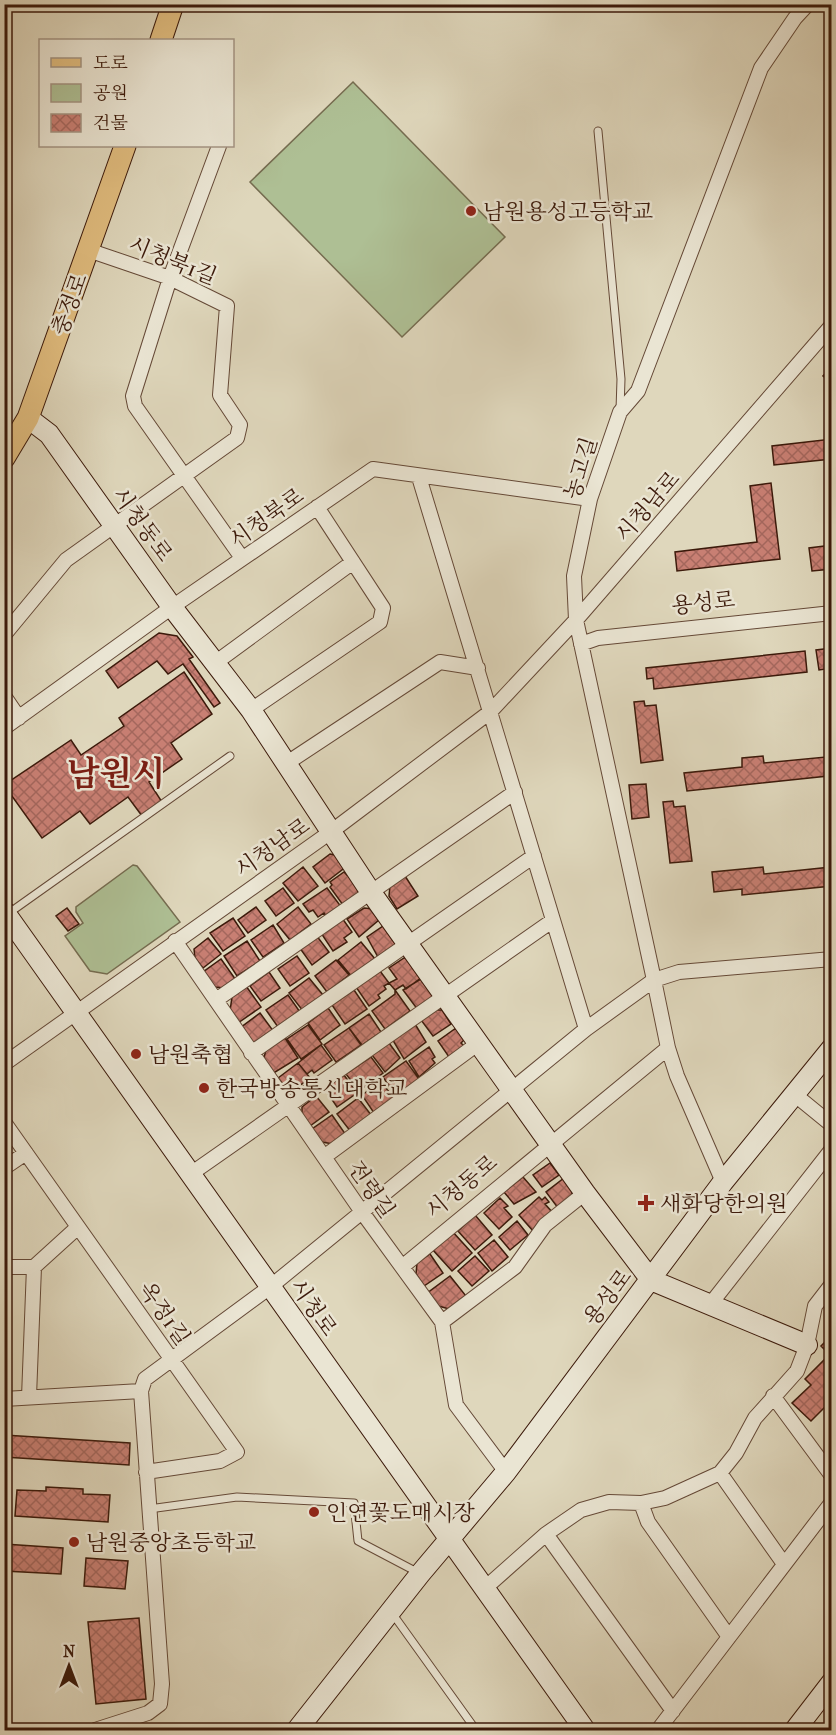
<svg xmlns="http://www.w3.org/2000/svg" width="836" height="1735" viewBox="0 0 836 1735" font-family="'IM FELL French Canon','Noto Serif KR',serif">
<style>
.green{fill:#aebf94;stroke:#756c50;stroke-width:1.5}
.building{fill:url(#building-cross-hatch);stroke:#3c1a0b;stroke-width:1.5}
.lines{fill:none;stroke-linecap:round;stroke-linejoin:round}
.lane-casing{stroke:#654937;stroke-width:9}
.street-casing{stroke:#654937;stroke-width:16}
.secondary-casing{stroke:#3c1a0b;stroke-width:22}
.primary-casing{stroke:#3c1a0b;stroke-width:23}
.lane{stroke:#eae5d3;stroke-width:7}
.street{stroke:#eae5d3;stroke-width:14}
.secondary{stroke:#eae5d3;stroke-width:20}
.primary{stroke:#e0bc7e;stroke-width:21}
.poi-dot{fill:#8f2418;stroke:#eae5d3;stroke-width:2}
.labels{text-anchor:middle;stroke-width:5;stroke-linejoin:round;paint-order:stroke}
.poi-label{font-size:22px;fill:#3c1a0b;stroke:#eae5d3;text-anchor:start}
.street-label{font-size:22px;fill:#3c1a0b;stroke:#eae5d3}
.town-label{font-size:34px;font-weight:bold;fill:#7a1f14;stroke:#eae5d3}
</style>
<defs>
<pattern id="building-cross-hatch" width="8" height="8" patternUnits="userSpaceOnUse" patternTransform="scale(1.5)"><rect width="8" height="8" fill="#c87f73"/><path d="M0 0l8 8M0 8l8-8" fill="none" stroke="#a4675d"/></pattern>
</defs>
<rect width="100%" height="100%" fill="#dfd7bc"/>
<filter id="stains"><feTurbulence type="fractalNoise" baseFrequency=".00333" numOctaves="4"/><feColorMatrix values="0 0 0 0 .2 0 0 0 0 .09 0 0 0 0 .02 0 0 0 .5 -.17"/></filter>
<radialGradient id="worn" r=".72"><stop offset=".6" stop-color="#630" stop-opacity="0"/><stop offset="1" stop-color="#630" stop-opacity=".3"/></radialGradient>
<path class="green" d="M353,82L505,237L402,337L250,182Z
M133,865L137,866L180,922L107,974L90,971L65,936L83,923L76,912V907Z"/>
<path class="building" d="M832,366V384L823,376Z
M832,439V459L774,465L772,446Z
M771,483L780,559L677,571L675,552L757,542L750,486Z
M832,545V569L812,571L809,548Z
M159,633L177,636L193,657L189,659L220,703L214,707L183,664L168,674L157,661L118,688L106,671Z
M832,648V668L819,670L816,650Z
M805,651L807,672L654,689L653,678L647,679L646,668Z
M184,672L212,714L171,743L182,759L149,782L162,802L142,816L128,797L90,824L80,811L42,838L4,785L71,740L81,755L124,726L119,718Z
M644,701L645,706L656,705L663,760L641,763L634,702Z
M763,756L764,763L826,757L828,776L687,791L684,773L742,767V758Z
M646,784L649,817L632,819L629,785Z
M673,801L674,807L685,806L692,861L670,863L663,802Z
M330,854L340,856L347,866L325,883L313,867Z
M830,860H832V886L742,895V889L714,892L712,872L763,867L764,874L831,867Z
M303,867L318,886L298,901L283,883Z
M344,872L347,875L350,873L360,884L358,893L343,905L330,887L332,885L330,882Z
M405,876L418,896L397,909L389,896L390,886Z
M283,888L294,903L276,916L265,901Z
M327,888L342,908L327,918L324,913L318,917L313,910L309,912L303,904Z
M256,907L266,920L248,933L238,920Z
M298,907L311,924L290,940L277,924Z
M67,908L79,924L68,931L56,916Z
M364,908L374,909L380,919L359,937L347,919Z
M233,918L245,936L223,951L210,933Z
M342,918L352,932L344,938L347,942L333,951L321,933Z
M386,924L400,945L379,959L367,937Z
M273,925L284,943L263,957L251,940Z
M316,935L329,952L312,965L299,947Z
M208,938L221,954L203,968L195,958L194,949Z
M247,941L260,961L237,976L224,956Z
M361,942L375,959L352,977L338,960Z
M297,956L309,973L290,986L278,969Z
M404,958H415L426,974L406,989L403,985L395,990L389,983L397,979L389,968Z
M221,959L236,980L225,988L214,987L203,972Z
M336,960L349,975L327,992L315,976Z
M380,971L389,983L384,986L386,989L378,995L380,998L369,1006L356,987Z
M269,972L280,988L261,1001L250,986Z
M424,977L434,991L431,1000L418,1010L403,990Z
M309,978L323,995L303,1011L289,993Z
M246,986L261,1007L238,1023L230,1011L232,997Z
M354,990L367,1009L345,1024L332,1005Z
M395,990L410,1011L385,1029L372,1011L395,994Z
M288,995L300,1012L278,1027L266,1010Z
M328,1008L340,1025L320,1040L308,1023Z
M434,1010H442L451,1024L433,1036L421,1020Z
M260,1013L274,1032L254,1046L240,1028Z
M369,1014L381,1032L362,1045L349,1028Z
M415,1024L426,1042L404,1059L391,1037Z
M308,1025L322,1044L301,1059L287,1039Z
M349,1028L361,1045L336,1062L324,1045Z
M456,1028L464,1040L461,1043L464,1046L449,1057L438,1041Z
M285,1038L298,1058L272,1074L263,1061L266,1050Z
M389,1043L400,1058L385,1072L372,1055Z
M321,1045L332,1060L314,1073L312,1070L307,1074L298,1063Z
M429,1047L435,1057L432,1059L435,1063L419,1077L409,1061Z
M371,1057L383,1073L359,1091L346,1074Z
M406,1061L419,1079L396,1096L383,1077Z
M298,1063L311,1079L289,1091L278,1078Z
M344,1075L357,1093L337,1107L324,1088Z
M381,1082L394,1098L374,1113L362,1095Z
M316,1096L329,1112L310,1126L302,1115V1107Z
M358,1098L372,1116L351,1132L337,1114Z
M332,1115L346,1135L333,1144L322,1142L312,1129Z
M550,1163L559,1175L542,1187L533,1175Z
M523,1177L536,1192L514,1204L504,1192Z
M564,1178L573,1189L571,1197L558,1208L546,1192Z
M539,1197L542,1200L545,1197L549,1202L545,1204L553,1213L533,1231L519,1215Z
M500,1198L508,1206L504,1208L512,1217L499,1229L484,1213Z
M475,1215L492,1235L475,1250L458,1231Z
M517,1221L528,1235L510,1250L499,1237Z
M452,1231L472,1253L452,1271L432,1249Z
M494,1240L508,1257L492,1271L478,1253Z
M430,1254L443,1273L424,1286L416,1274L417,1263Z
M475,1256L489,1271L472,1286L458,1271Z
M450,1276L466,1296L449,1309L435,1305L426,1294Z
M832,1335V1357L821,1346Z
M824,1360L832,1364V1400L811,1421L792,1403L811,1385L805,1379Z
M4,1435L130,1443L129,1465L4,1457Z
M46,1487L83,1489V1494L110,1495L108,1522L15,1516L17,1490L46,1491Z
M4,1544L63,1548L61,1574L4,1571Z
M86,1558L128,1561L125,1589L84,1586Z
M139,1618L146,1699L96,1704L88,1622Z"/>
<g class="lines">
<g class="lane-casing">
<path id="lane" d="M598,131L621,379L620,410
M9,913L230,756
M149,1509L237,1497L354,1503L358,1541L417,1572
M392,1613L476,1730"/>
</g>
<g class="street-casing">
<path id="street" d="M808,4L795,18L761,68L638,391L620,412L590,499L574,576L576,620L654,980L679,972L832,959
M219,146L170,278L133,396L135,406L242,558
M419,477L586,1029
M4,635L66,560L237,438L240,425L220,395L227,306L170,278L88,250
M581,644L598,638L832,613
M215,663L353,562
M4,696L19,718
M251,710L380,622L383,608L317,507
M4,728L172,607L373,469L590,499
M287,763L440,662L478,668
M175,941L362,1212L442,1322L456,1405L506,1472
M216,1000L515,792
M251,1053L534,856
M4,1064L332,831L490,712L576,620L832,325
M794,1094L832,1125
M4,1122L237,1452L220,1461L146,1472
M324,1157L480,1042
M4,1168L26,1153
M192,1173L552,921
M4,1267H34
M402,1267L668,1048
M709,1306L832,1149
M442,1322L515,1267L545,1225L585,1193
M773,1396L832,1476
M29,1397L34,1267L78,1227
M4,1399L141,1391L145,1379L270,1287L586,1029L654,980L668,1048L677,1076L723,1182
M720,1473L784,1564
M641,1503L648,1522L729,1637
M546,1534L673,1711
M484,1589L546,1534L581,1510L609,1502L641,1503L665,1498L720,1473L736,1453L755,1418L797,1371L807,1345L815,1306L832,1284
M95,1730L148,1713L160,1704L162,1684L141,1391
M658,1730L832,1502"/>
</g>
<g class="secondary-casing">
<path id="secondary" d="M28,418L49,434L172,607L251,710L370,891L585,1193L651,1280L807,1345
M4,911L585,1730
M297,1730L420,1574L506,1472L723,1182L832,1048
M795,1730L832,1682"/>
</g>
<g class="primary-casing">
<path id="primary" d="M161,40L173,4
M4,458L28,418L125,146"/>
</g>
<use href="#lane" class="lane"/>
<use href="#street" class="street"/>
<use href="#secondary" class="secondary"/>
<use href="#primary" class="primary"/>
</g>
<g class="poi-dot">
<circle cx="471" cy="211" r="6"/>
<circle cx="136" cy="1054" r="6"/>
<circle cx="204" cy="1088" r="6"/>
<path d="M643 1194h6v6h6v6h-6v6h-6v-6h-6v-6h6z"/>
<circle cx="314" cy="1512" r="6"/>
<circle cx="74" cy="1542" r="6"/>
</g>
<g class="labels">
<g class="poi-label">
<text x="483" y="219">남원용성고등학교</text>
<text x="148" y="1062">남원축협</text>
<text x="216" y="1096">한국방송통신대학교</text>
<text x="660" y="1211">새화당한의원</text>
<text x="326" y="1520">인연꽃도매시장</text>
<text x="86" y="1550">남원중앙초등학교</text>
</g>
<g class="street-label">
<text transform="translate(173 260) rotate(22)" y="8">시청북1길</text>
<text transform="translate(69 304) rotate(-70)" y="8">충정로</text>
<text transform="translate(580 468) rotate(-73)" y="8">농고길</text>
<text transform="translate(647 506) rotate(-49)" y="8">시청남로</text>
<text transform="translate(266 517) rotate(-35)" y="8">시청북로</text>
<text transform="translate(143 524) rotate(54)" y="8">시청동로</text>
<text transform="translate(703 602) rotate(-6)" y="8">용성로</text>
<text transform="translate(272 847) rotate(-35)" y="8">시청남로</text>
<text transform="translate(461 1186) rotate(-40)" y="8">시청동로</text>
<text transform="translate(372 1189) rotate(55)" y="8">전령길</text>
<text transform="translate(607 1297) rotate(-53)" y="8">용성로</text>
<text transform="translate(314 1307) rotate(55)" y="8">시청로</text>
<text transform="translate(165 1313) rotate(55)" y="8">옥정1길</text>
</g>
<g class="town-label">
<text x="116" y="785">남원시</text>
</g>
</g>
<rect width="836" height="1735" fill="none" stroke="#dfd7bc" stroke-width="24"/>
<rect x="6" y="6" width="824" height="1723" fill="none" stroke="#3c1a0b" stroke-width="3"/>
<rect x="12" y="12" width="812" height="1711" fill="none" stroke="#3c1a0b" stroke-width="1.5"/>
<rect x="39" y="39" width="195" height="108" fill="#eae5d3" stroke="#a49483" stroke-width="1.5"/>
<rect x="51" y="58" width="30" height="9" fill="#e0bc7e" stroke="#a49483" stroke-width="1.5"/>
<text x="93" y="69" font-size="18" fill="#3c1a0b">도로</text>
<rect x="51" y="84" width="30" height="18" fill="#aebf94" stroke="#a49483" stroke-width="1.5"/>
<text x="93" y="99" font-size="18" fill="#3c1a0b">공원</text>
<rect x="51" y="114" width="30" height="18" fill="url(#building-cross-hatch)" stroke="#a49483" stroke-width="1.5"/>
<text x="93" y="129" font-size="18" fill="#3c1a0b">건물</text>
<g transform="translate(69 1666)" stroke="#eae5d3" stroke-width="4.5" paint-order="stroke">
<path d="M0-4.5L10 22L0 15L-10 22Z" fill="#3c1a0b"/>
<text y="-9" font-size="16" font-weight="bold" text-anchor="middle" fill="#3c1a0b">N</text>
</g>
<rect width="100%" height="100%" filter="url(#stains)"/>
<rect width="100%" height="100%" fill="url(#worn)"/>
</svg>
